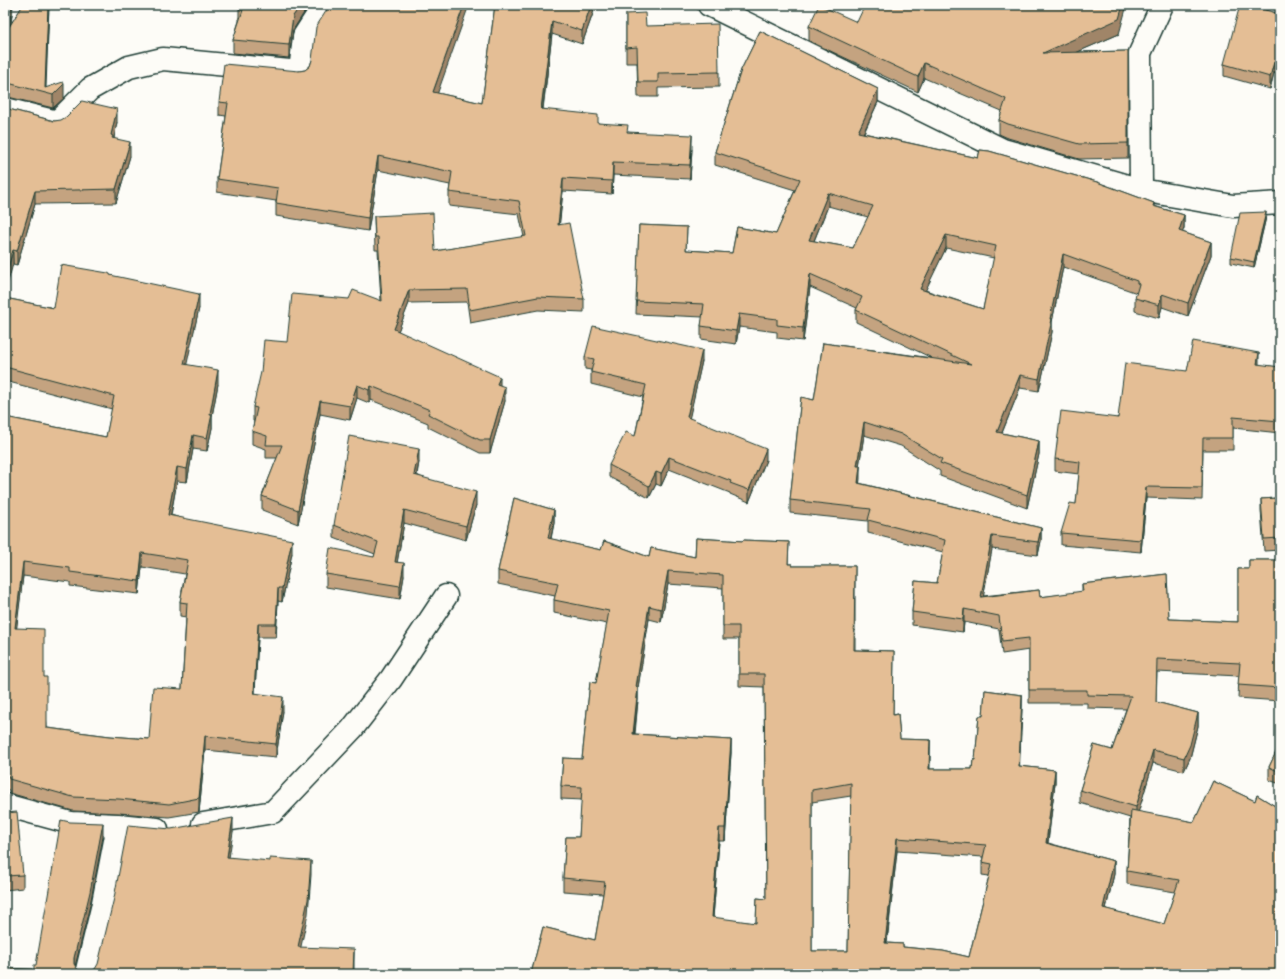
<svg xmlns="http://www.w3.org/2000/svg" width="1285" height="979" viewBox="0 0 1285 979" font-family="Itim,sans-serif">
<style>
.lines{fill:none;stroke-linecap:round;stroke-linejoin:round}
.minor-casing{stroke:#1f3d34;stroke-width:25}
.minor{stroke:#fdfcf7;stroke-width:22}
.wall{fill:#c4a380;stroke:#1f3d34;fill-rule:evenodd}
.shaded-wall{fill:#a08568;stroke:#1f3d34}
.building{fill:#e4be95;stroke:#1f3d34;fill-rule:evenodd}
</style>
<rect width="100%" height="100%" fill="#fdfcf7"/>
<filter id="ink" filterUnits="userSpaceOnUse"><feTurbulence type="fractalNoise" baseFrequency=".025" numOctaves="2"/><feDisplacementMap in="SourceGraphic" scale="8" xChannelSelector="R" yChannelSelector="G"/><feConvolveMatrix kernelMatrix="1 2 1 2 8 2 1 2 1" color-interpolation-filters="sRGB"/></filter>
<g filter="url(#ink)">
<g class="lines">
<g class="minor-casing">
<path id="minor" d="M709,5L1003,150L1141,190L1233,206L1280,203
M1277,5L1280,7
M5,109L57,122L90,89L129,67L163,59L300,72L304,36L324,5
M1141,190L1140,53L1162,5
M5,805L71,823L118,825L157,829
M203,824L273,812L352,729L391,679L446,596
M86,974L102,908L118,825"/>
</g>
<use href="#minor" class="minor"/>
</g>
<path class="wall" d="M5,5H13L11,24L23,5H49L46,88L64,98L53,108L8,97H5Z
M126,5H137L134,9Z
M495,5H596L582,44L552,34L543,109L598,123L628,132L692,149L690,179L613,175L612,194L563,191L559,225L584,299V312L538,310L470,323L467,302L409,303L398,331L500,385L505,401L490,453H480L428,427V423L371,400L369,403L357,398L350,420L320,414L298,524L262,510V496L277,458H266V449L252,444V431L254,421H253V407L287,342L349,299L381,301L378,250H375L374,216L435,251L524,237L519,214L449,206V192L450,185L378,170L368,231L276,216V201L217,192V179L226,116L219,115V102L299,71L305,70L310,66L312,60L437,93L482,103Z
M239,9L293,30L289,58L233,53V40L239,21Z
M1263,9L1280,14V75L1274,73L1270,89L1224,76V64Z
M626,14L719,72V87L658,88V97H638L637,63H626Z
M857,22L1119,34L1077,52L1128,51V158L1079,159L1008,138L999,134V120L1002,111L924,78L918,92L809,41V26Z
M760,31L878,89V102L864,133L978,158L980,150L989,151L1097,182L1154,203V206L1184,215V228L1182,232L1211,242V255L1188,316L1162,307L1159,318L1135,311V298L1137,293L1063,267L1052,322V332L1039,391L1020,388L1002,433L1039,441V454L1027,508L940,476V471L901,446L864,435L859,466H860L859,483L1041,528V541L1038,555L992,549L983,596L1039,590L1040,597L1082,592V584L1167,574L1169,619L1238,622V569H1249V560H1280V701L1238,698L1239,676L1157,672L1156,702L1198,713V726L1190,758L1184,771L1153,763L1138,812L1194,822L1213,781L1255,801L1257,795L1280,809V974H531L543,927L595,940L603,894L563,891V878L566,837H579L582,800L561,799V786L563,758L582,759L590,682L596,683L607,624L554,613V600L555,596L498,584V571L514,498L554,510V523L551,539L601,550L604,541L649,557L651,548L695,557L696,538L743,541V540L789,542L788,564H792V566H855V650L894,651L893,715L898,714L900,739L930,740V769H972L973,760H975L979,716H983L985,690L1022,695V708L1019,766L1055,770V783L1048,843L1114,861V874L1106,909L1164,924L1175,892L1127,884V871L1130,818L1080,803V790L1094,745L1112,750L1126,709L1087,708V703H1029V650L1002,654L999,629L964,622L963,632L912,625V612L915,581L937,583L943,552L868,533V521L790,513V500L801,397L814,400L823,343L932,358L856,322V310L857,308L810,287L803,341L777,338V332L739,327L736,344L701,339V326L703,317L636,314L639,225L687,227L686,250L732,253L737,227L776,234L795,190L715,165V152L741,70ZM828,206L868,217L853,248L814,241ZM946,248L994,258L983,309L925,290ZM668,584L723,588V639H739V686L764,687L766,899L757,898L756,923L713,918L719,841H725L731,753V740L635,734L638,700V687L649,619L661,622ZM851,796L848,951H812V802ZM897,851L983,857L982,862V875L989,876L969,957L943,951L903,947V944L887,943Z
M5,108L54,121L117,122L114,138L130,156L116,203L35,204L17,265L13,264Z
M1266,217L1254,268L1231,263V257Z
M110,275L199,308L186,364L218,384L212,416V428L207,451L193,449L187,482L177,481L171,515L292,553L282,602L278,601L276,637H258L255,693L283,711L276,757L205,750L199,812L169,817L119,813L73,811L9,793V790L5,789V417L106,437L112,409L5,381V298L54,308ZM142,567L185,574L180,602V616L186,617L182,689L149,739L110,736L47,728L44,677L16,629L23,576L70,582V586L139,594Z
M585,357L702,361L689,418L766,460L749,502L730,494V493L669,469L661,486L656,484L649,498L609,477V465L635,436L643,397L591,384V370L585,369Z
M1259,365L1280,367V433L1233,428V450H1203L1202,500L1146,498L1141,552L1061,545V533L1076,504L1079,474L1055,471V459L1187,371Z
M419,462L417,475L476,505L466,540L404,523L397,562L404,576L400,599L326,587V574L374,557L375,554L334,538V525Z
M1280,467V550L1264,551L1261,510V499L1277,498Z
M1280,737V784L1269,780V767L1277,750Z
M5,813L23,875V888L5,890Z"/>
<path class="shaded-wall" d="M11,5H13L9,41V27Z
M48,5H49L45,93V92Z
M301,5H309L293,30L289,58V45L293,16Z
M464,5H469L433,106V92Z
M591,5H596L582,44V31Z
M1123,5H1127L1119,34L1043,67V53Z
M552,21V34L541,122V109Z
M1274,62V73L1270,89V77Z
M924,63V78L918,92V77Z
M64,84V98L53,108V95Z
M878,89V102L858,144V132Z
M117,109V122L113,143L111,135Z
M692,135V149L690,179V165Z
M130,142V156L116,203V189Z
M378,156V170L368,231V218Z
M613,162V175L612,194V181Z
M563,178V191L558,239V225Z
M35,191V204L17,265V251Z
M828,193V206L809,253V240Z
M1266,212V217L1254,268V262Z
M1184,215V228L1179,244V231Z
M946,235V248L920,302V289Z
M1211,242V255L1188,316V303Z
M13,250V264L5,292V278Z
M1063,254V267L1052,322V332L1039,391V379L1050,319Z
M810,274V287L803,341V328Z
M409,290V303L394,342V329Z
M199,294V308L184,377V364Z
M1162,294V307L1159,318V305Z
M739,314V327L736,344V331Z
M702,350V361L687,429V417Z
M1259,353V365L1257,364Z
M218,370V384L212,416V428L207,451V438L210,414Z
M1020,375V388L997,445V432Z
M500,377V390L497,384Z
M357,385V398L350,420V406Z
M371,386V400L369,403V390Z
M505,387V401L490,453V440Z
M320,401V414L298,524V510Z
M864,422V435L857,479V466Z
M193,435V449L187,482V469Z
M1039,441V454L1027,508V495Z
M419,449V462L414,488V475Z
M766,449V460L749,502V490Z
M669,457V469L661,486V474Z
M860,466V479L858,495V483Z
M177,467V481L168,529V515Z
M656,472V484L649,498V486Z
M1146,487V498L1141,552V540Z
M476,492V505L466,540V526Z
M404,510V523L395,575V562Z
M554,510V523L548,551V538Z
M1041,528V541L1038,555V542Z
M992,536V549L981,610V597Z
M292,540V553L282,602V588Z
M142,553V567L139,594V581Z
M23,562V576L15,642V628Z
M404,563V576L400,599V586Z
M668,571V584L661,622V609Z
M278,588V601L276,637V624Z
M649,606V619L636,700V687Z
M964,609V622L963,632V619Z
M258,624V637L254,707V693Z
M638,687V700L633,746V734Z
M1022,695V708L1019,779V766Z
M283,697V711L276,757V744Z
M1198,713V726L1190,758L1184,771V758Z
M205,736V750L199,812V798Z
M731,740V753L725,841V828Z
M930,740V753L929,781V769Z
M1153,750V763L1136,820V807Z
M1055,770V783L1046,856V843Z
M233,818V832L227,871V857Z
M103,823V837L90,905L74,971V958Z
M719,828V841L712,930V917Z
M897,838V851L885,956V943Z
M311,861V875L308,914L298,960V947Z
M1114,861V874L1103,921V908Z
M354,949V974H353Z"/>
<path class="building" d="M5,5H11L9,27L23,5H48L45,88L63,82L64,84L53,95L8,83H5Z
M241,5H301L293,16L289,45L233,40L243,10L239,9Z
M330,5H389L392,6V5H464L433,92L482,103L495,5H591L582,31L552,21L541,109L598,115V123L628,125L627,132L692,135L690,165L613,162L612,181L563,178L558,225L569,223L584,299L538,297L470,310L467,289L409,290L394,329L500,377L497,384L505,387L490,440H480L428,414L430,410L371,386L369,390L357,385L350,406L320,401L298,510L262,496L282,445H266L267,436L252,431L257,408L253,407L261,372L264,340L287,342L292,294L349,299L353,290L382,301L378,237H375L374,216L433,213L435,251L526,236L519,201L449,192L452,172L378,156L368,218L276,203L278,188L217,179L228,103L219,102L224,64L299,71L305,70L310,66L312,60L316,27Z
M819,5L857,22L865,5H1123L1119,19L1043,53L1128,51V143L1079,144L1008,124L999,120L1006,99L924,63L918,77L809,26Z
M1240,5H1256L1263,7L1262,9L1280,14V63L1274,62L1270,77L1224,64Z
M645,13L646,26L718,24L719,72L658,73V82H638L637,47L626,48V14Z
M760,31L878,89L858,132L978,158L980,150L989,151L1097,182L1154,203L1153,206L1184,215L1179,231L1211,242L1188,303L1162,294L1159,305L1135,298L1139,284L1137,283V281L1063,254L1050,319H1052L1039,379L1020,375L997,432L1039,441L1027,495L940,463L942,459L901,434L864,422L857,466H860L858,483L1041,528L1038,542L992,536L981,597L1039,590L1040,597L1083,591L1082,584L1167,574L1169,619L1238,622V569H1249V560H1280V688L1238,685L1240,663L1157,659L1156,702L1198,713L1190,745L1184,758L1153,750L1136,807L1080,790L1094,745L1112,750L1131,696L1087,695V690H1029V638L1002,641L999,616L964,609L963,619L912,612L915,581L937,583L945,540L868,520L871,509L790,500L801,397L814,400L823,343L971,364L856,310L862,297L810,274L803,328L777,325V319L739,314L736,331L701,326L704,304L636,301L639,225L687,227L686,250L732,253L737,227L776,234L800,179L715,152L741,70ZM828,193L873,206L853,248L809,240ZM946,235L996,246L983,309L920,289Z
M82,101L117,109L111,135L113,136L112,138L130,142L116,189L35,191L17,251L13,250L5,278V108L54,121L61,120L66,117Z
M1266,212L1254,262L1231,257L1240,213Z
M61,265L108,273L110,274V275L199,294L184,364L218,370L210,414H212L207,438L193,435L187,469L177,467L168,515L292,540L282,588H278L276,624H258L254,693L283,697L276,744L205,736L199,798L169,804L119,799L73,797L9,779V776H5V417L106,437L114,396L5,367V298L54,308ZM142,553L188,560L180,602L187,603L182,689L153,687L149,739L110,736L47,728V677H44V629L15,628L23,562L70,568V572L139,581Z
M593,326L702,350L687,417L766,449L749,490L730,483L731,481L669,457L661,474L656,472L649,486L609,465L626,432L635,436L646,385L591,372L594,359L585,357Z
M1193,341L1259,353L1257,364L1280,367V421L1233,417V438H1203L1202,488L1146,487L1141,540L1061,533L1070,503L1076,504L1080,462L1055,459L1061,411L1118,418L1125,363L1187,371Z
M349,436L419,449L414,475L476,492L466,526L404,510L395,562L404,563L400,586L326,574L330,548L374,557L378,542L334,525Z
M1280,467V538L1264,539L1261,499L1277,498Z
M514,498L554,510L548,538L601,550L604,541L649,557L651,548L695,557L696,538L743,541V540L789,542L788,564H792V566H855L854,650L894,651L893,715L898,714L900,739L930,740L929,769H972L973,760H975L979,716H983L985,690L1022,695L1019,766L1055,770L1046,843L1114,861L1103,908L1164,924L1179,880L1127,871L1131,810L1194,822L1213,781L1255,801L1257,795L1280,809V974H531L543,927L595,940L605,882L563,878L566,837H579L582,787L561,786L563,758L582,759L590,682L596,683L609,611L554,600L558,583L498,571ZM668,571L723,575V626H739V674H764L766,899L757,898L756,923L712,917L719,828H725L731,740L633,734L638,687H636L649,606L661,609ZM851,783L848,951H812V790ZM897,838L986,845L982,862L992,864L969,957L943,951L903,947V944L885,943Z
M1280,737V772L1269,767L1277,750Z
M17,812L23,875L5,876V813Z
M233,818L227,857L270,861V858L311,861L308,900L298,947L354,949L353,974H5V968L32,969V970H34V965H36L61,820L70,822L103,823L90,892L74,958V964L78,970L83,973H89L95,969L98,964L114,898L128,825L171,829Z
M423,970L439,974H422Z"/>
</g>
<rect width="1285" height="979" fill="none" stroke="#fdfcf7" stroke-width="20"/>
<rect x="10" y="10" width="1265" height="959" fill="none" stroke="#1f3d34" stroke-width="1.5" filter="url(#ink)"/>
</svg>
